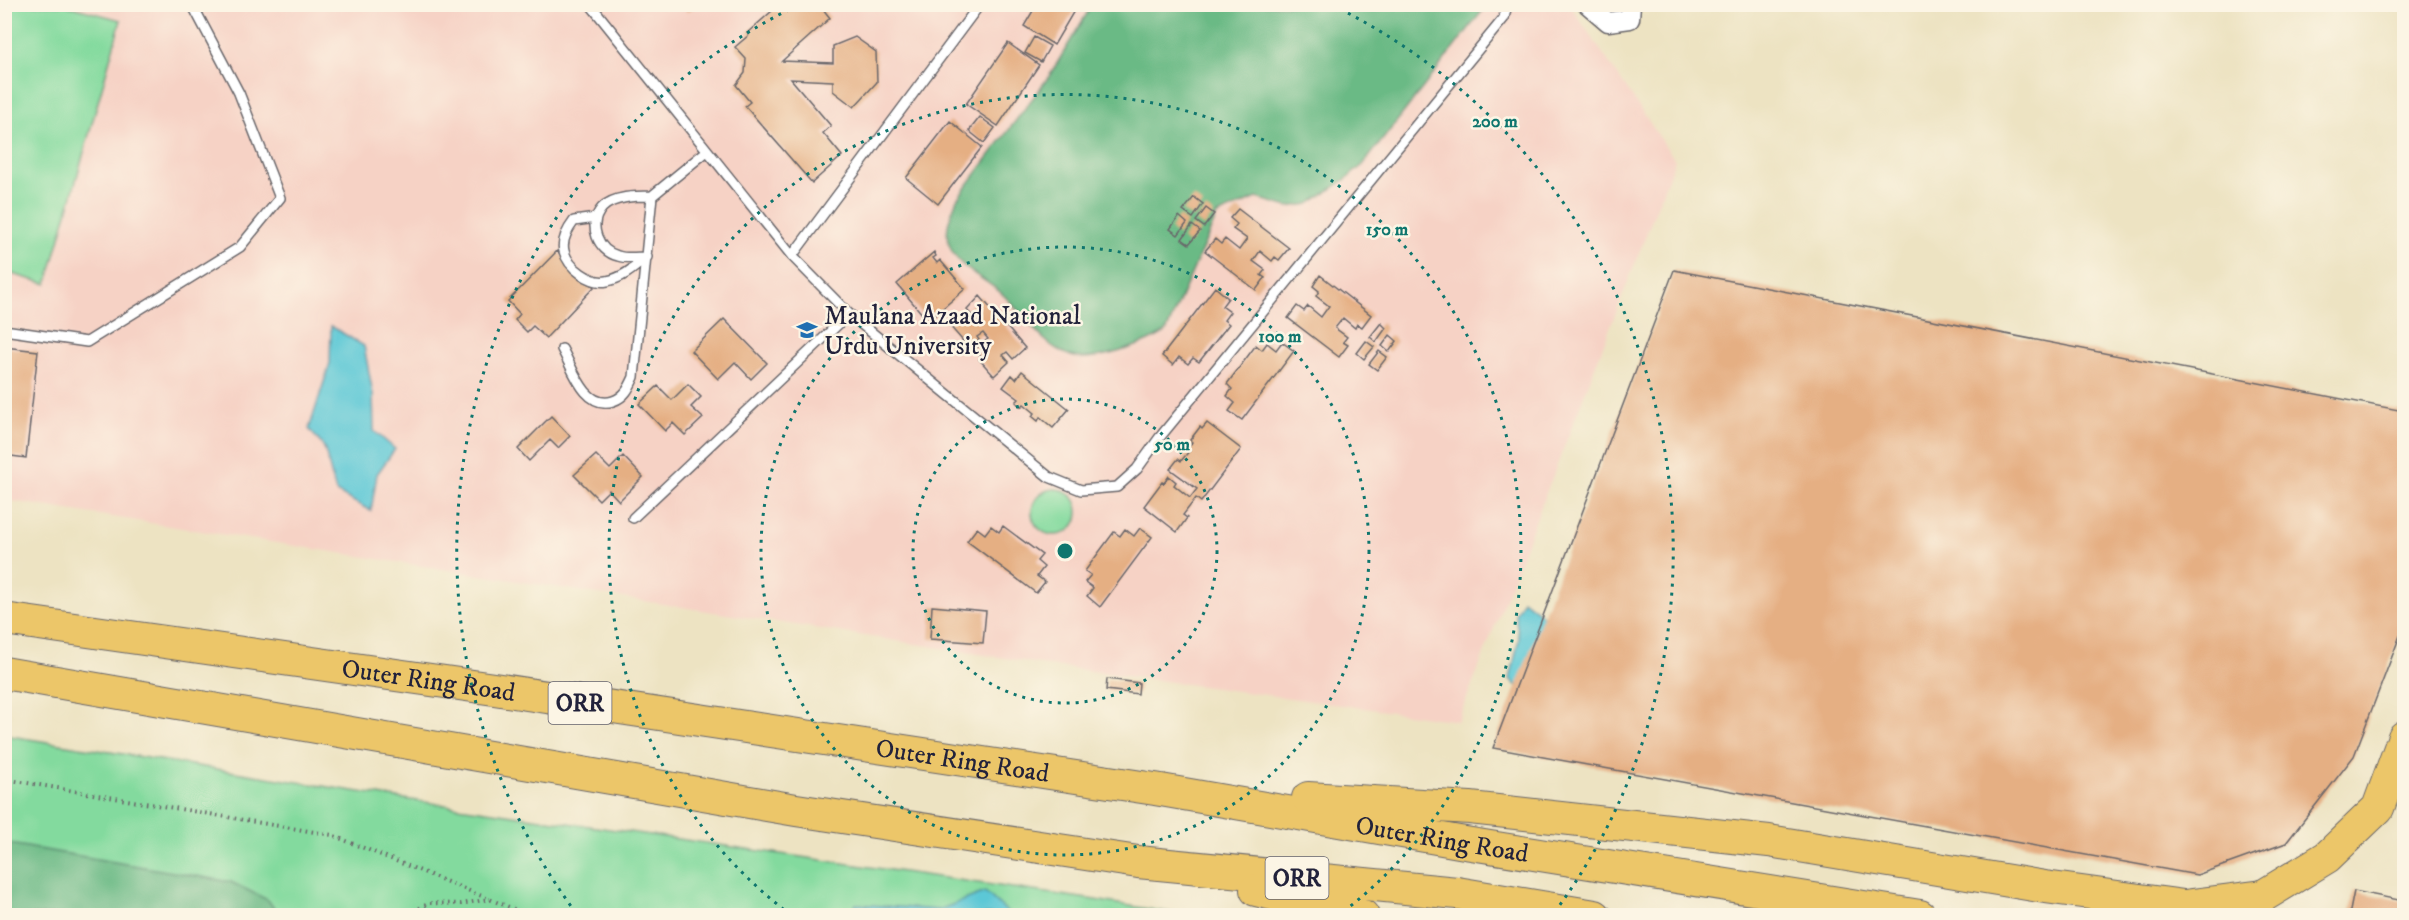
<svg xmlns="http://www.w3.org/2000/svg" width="2409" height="920" viewBox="0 0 2409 920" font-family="'IM FELL DW Pica',serif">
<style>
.built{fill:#f6d2c5}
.green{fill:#83da9e;stroke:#527e6c;stroke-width:1.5}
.forest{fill:#6aba85;stroke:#466e60;stroke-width:1.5}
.water{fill:#5cc8d6;stroke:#3f7588;stroke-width:1.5}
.building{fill:#e5af83}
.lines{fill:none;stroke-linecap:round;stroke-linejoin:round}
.lane-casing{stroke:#69666a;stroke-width:12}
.street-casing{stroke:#69666a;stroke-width:21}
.highway-casing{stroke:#69666a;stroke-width:34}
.path{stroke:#69666a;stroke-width:4;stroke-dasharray:1.5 4.5;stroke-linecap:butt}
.lane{stroke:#fff;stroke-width:9}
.street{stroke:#fff;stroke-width:18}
.highway{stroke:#ecc669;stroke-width:32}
.ring{fill:none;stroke:#0f766e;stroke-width:3;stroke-dasharray:3 6}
.labels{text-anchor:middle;stroke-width:5;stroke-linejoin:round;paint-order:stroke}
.shield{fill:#fcf5e5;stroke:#63616e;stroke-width:1.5}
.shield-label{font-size:24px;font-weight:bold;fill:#22223b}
.poi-label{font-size:26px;fill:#22223b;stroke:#fcf5e5;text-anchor:start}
.street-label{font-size:26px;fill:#22223b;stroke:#fcf5e5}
.centre{fill:#0f766e;stroke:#fcf5e5;stroke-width:3}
.ring-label{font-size:18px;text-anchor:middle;font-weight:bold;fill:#0f766e;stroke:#fcf5e5;stroke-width:5;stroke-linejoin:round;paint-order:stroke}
</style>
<rect width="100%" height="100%" fill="#fcf5e5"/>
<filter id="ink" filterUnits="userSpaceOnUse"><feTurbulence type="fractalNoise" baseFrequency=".0167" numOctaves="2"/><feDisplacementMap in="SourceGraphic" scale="12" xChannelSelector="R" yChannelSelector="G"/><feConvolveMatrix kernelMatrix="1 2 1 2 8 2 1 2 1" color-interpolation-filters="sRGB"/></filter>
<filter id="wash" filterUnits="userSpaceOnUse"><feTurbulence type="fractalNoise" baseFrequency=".008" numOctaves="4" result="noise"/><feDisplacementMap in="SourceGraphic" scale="24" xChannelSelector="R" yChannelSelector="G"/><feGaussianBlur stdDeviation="1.35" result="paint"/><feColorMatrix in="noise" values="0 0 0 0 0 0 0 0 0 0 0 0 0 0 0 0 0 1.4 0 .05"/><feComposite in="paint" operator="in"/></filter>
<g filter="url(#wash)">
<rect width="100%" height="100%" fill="#ede3c2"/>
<path class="built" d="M4,5H1570L1675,160L1458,721L1054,666L5,500Z"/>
<path class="green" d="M4,5H65L121,20L47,284L5,272Z
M1032 512a23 23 0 1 1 46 0a23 23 0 1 1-46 0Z
M4,735L397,798L1095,900L1184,915H5Z"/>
<path class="forest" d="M1092,5H1487L1363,165L1346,179L1309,204L1288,207L1257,198L1217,215L1166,332C1146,344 1093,364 1071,356C1041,346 1023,312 1000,292C984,278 959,269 950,247C943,231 951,214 957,199L1050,75Z
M4,843L231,882L268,900L279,915H5Z"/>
<path class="water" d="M331,326L364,346L373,394L374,431L395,449L377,474L371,511L336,492L324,447L309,429L330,363Z
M1523,600L1554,624L1528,697L1510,679L1519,639L1515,614Z
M985,892L1011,915H851L856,904L939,910Z"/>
<g id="blocks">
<path class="building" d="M780,4H819L830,18L782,61L833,63V46L855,37L876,52L877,82L854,107L833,91V81L791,79L831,126L823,133L842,156L812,183L745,106L750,102L736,85L745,73L746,59L735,47L749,35L747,33Z
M1037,4H1078L1054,45L1024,26Z
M682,5H698L687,12Z
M1034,37L1050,46L1041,62L1025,53Z
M1008,43L1039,65L998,126L966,104Z
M980,117L995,128L984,143L969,131Z
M950,121L982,147L938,204L906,178Z
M1194,197L1203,204L1193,218L1183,211Z
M1206,208L1214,214L1204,227L1196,221Z
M1238,209L1289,248L1279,260L1275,257L1272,261L1260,251L1253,261L1265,270L1261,275L1265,278L1256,290L1205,251L1215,239L1221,244L1225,239L1239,250L1247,239L1233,229L1237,224L1230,218Z
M1179,216L1187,223L1178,235L1170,229Z
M1192,225L1200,231L1189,244L1182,239Z
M557,251L594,287L546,338L533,326L527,332L515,320L520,314L508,301Z
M934,252L936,256L933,258L937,263L940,260L965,289L928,321L897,284Z
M1674,270L2404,411V625L2354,756L2286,843L2197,875L1493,748Z
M1320,275L1371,315L1362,327L1357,324L1355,328L1343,318L1335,328L1347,337L1343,342L1348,345L1339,357L1288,318L1297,306L1304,311L1308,306L1321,317L1329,306L1316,296L1319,291L1313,286Z
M1215,287L1228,298L1222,306L1230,312L1224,320L1229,324L1199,362L1193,358L1188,364L1179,357L1173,365L1162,356Z
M980,296L1025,348L1013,359L1007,352L1003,355L1009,362L994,376L979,359L981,357L975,349L988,339L983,333L977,337L979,340L973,346L966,339L963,341L948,324L964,313L969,320L973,317L967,310Z
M724,319L767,363L751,379L735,362L718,379L691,351Z
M1381,323L1386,328L1376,342L1370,337Z
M1390,335L1397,341L1389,352L1382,346Z
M1366,341L1374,347L1364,359L1357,353Z
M1282,342L1294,351L1242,420L1229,411L1235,403L1227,396L1232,389L1227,384L1256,345L1262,350L1267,343L1276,350Z
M4,347L38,351L26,458L4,455Z
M1379,351L1387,357L1377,370L1369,364Z
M1022,371L1069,409L1053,428L1040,417L1038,421L1032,416L1035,413L1024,404L1021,407L1016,402L1019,399L1003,387L1012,375L1016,379Z
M688,384L701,397L691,407L703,418L685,435L673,423L665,431L639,404L658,386L672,400Z
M551,416L570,436L558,448L550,440L529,461L518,449Z
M1207,423L1241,449L1201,502L1196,498L1183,515L1187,518L1177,532L1144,506L1162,482L1164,483L1169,476L1176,482L1174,485L1190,498L1197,489L1170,469L1178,459L1181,461L1190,450L1188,448L1192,442L1190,440L1200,427L1202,429Z
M596,455L610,469L623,456L643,477L619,501L609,490L599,500L574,475Z
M991,526L999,532L1003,526L1042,555L1037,561L1044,567L1037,576L1045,582L1036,593L967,541L977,528L985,534Z
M1140,528L1152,537L1100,607L1087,596L1093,588L1085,582L1091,575L1085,571L1114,532L1120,536L1125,529L1134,536Z
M932,606L986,611L983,643L930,639Z
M1107,679L1139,683L1138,694L1106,690Z
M2354,891L2404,901V916H2349Z"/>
</g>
</g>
<g filter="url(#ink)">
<use href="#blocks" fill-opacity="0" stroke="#69666a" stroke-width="1.5"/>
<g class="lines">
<g class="lane-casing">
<path id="lane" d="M590,4L792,256L849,314L1049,477L1081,490L1117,487L1137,469L1160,437L1504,18L1507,4
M596,218L574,221C568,229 561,240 564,251C568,268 591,284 607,281C623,278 635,267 647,257
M792,256L980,4
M646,257C638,257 626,259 618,256C598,251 587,225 602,208C613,196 637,196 652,196
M4,330L87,342L240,247L280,198L239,93L192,4
M562,349C573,369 585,410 613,401C625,397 629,388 634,377L652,196L707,151
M633,518L849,314"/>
</g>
<g class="street-casing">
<path id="street" d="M1587,4L1608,22L1630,19L1631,4"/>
</g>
<g class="highway-casing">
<g id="highway">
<path id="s1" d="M4,619L494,689L1155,789L1465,843L1920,916"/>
<path d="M4,673L796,810L1138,862L1457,893L1595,916"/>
<path d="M1308,798L1470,808L1769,841L2045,887L2184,906L2263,896L2327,857L2378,808L2404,737"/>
<path d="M1256,890L1363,916"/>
</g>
</g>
<path class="path" d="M4,779L332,835L531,916
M403,916L430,903L461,904L490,899"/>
<use href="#lane" class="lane"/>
<use href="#street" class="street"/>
<use href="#highway" class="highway"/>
</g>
</g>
<g class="ring">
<circle cx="1065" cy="551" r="152"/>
<circle cx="1065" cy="551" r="304"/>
<path d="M791 915A456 456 0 1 1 1339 915"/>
<path d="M576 913A608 608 0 0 1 798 5M1332 5A608 608 0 0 1 1554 913"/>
</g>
<defs>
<g id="university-bare" transform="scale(1.62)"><path d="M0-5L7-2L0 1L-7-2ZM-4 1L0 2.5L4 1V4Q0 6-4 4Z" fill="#1f6fb2" stroke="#fcf5e5" stroke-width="2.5" paint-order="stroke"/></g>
</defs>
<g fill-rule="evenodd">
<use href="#university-bare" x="807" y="330"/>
</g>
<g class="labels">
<g class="shield">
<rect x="548.5" y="682" width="63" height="42" rx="4.5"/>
<rect x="1265.5" y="857" width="63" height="42" rx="4.5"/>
</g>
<g class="shield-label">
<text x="580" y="711">ORR</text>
<text x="1297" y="886">ORR</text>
</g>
<g class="poi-label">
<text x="824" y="324">Maulana Azaad National<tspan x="824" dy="30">Urdu University</tspan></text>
</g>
<g class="street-label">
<text dy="9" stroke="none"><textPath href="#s1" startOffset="429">Outer Ring Road</textPath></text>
<text dy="9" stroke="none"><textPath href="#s1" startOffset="969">Outer Ring Road</textPath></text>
<text dy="9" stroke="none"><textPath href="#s1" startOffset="1455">Outer Ring Road</textPath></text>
</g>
</g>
<circle cx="1065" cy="551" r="9" class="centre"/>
<g class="ring-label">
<text x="1495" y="127">200 m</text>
<text x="1387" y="235">150 m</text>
<text x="1280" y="342">100 m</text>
<text x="1172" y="450">50 m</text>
</g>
<rect width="2409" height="920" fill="none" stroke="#fcf5e5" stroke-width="24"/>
</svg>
